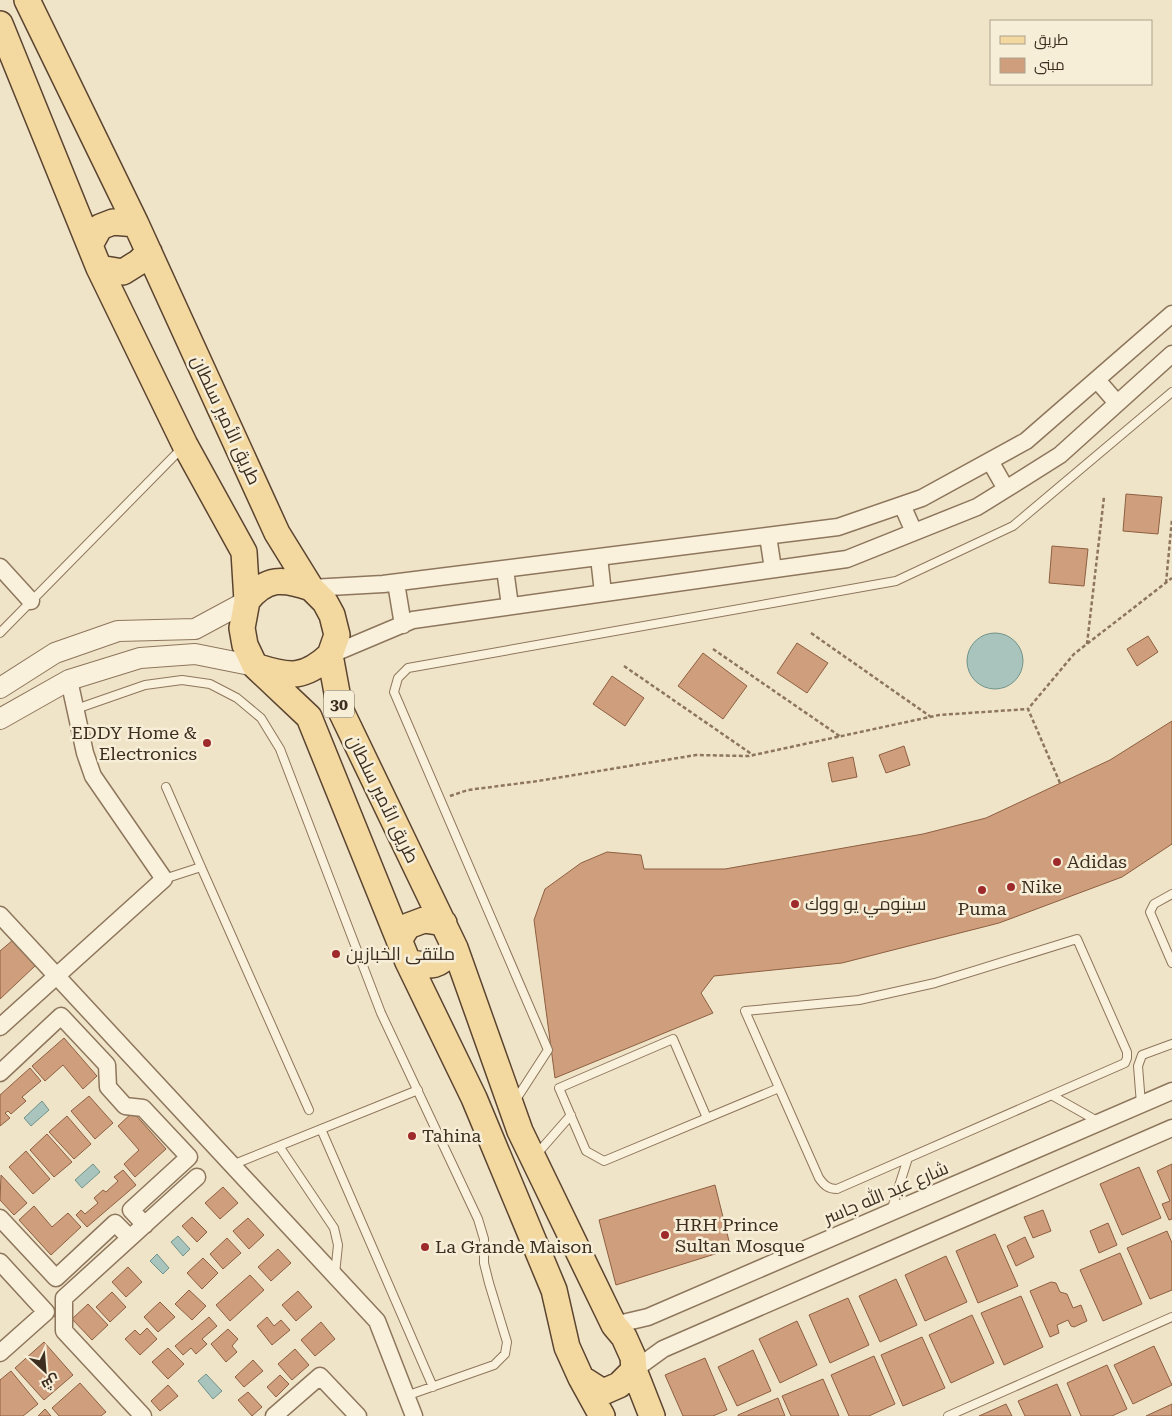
<svg xmlns="http://www.w3.org/2000/svg" width="1172" height="1416" viewBox="0 0 1172 1416" font-family="'Roboto Serif',Cairo,serif">
<style>
.water{fill:#a9c4bc;stroke:#6f938a}
.building{fill:#cf9f7d;stroke:#8d5f41}
.lines{fill:none;stroke-linecap:round;stroke-linejoin:round}
.service-casing{stroke:#8d765c;stroke-width:10}
.minor-casing{stroke:#8d765c;stroke-width:19}
.tertiary-casing{stroke:#8d765c;stroke-width:22}
.primary-casing{stroke:#5b4430;stroke-width:28}
.path{stroke:#8d765c;stroke-width:2.5;stroke-dasharray:4 2.5;stroke-linecap:butt}
.service{stroke:#faf1dc;stroke-width:8}
.minor{stroke:#faf1dc;stroke-width:16}
.tertiary{stroke:#faf1dc;stroke-width:20}
.primary{stroke:#f3d9a0;stroke-width:25}
.poi-dot{fill:#9e2a2b;stroke:#f7eed8;stroke-width:2}
.labels{text-anchor:middle;stroke-width:5;stroke-linejoin:round;paint-order:stroke}
.shield{fill:#f7eed8;stroke:#756857;stroke-width:1}
.shield-label{font-size:16px;font-weight:bold;fill:#3d2e20}
.street-label{font-size:18px;fill:#3d2e20;stroke:#f7eed8}
.poi-label{font-size:18px;fill:#3d2e20;stroke:#f7eed8;text-anchor:start}
</style>
<rect width="100%" height="100%" fill="#f0e4c8"/>
<path class="water" d="M967 661a28 28 0 1 1 56 0a28 28 0 1 1-56 0Z
M42,1101L49,1110L31,1126L24,1118Z
M93,1164L100,1172L82,1188L75,1180Z
M178,1236L190,1249L183,1256L171,1242Z
M157,1254L169,1268L163,1274L150,1261Z
M206,1374L222,1391L213,1399L198,1381Z"/>
<path class="building" d="M1126,494L1162,497L1158,534L1123,531Z
M1052,546L1088,549L1084,586L1049,583Z
M1148,636L1158,652L1137,666L1127,649Z
M797,643L828,663L807,693L777,673Z
M703,653L747,686L723,719L678,686Z
M612,676L644,698L625,726L593,704Z
M1172,721V844L1122,877L999,923L842,963L714,976L701,993L713,1013L555,1078L534,920L545,889L581,863L607,852L641,855L644,869H725L923,834L986,818L1110,760Z
M904,746L910,765L886,773L879,755Z
M853,757L857,777L832,782L828,763Z
M13,940L36,965L0,999V951Z
M64,1038L97,1076L83,1089L63,1065L45,1081L32,1066Z
M30,1068L41,1081L22,1097L26,1101L11,1114L8,1111L5,1113L10,1118L0,1126V1095Z
M89,1096L113,1123L95,1139L71,1111Z
M133,1112L166,1149L135,1177L124,1164L139,1150L118,1126Z
M67,1116L91,1144L74,1159L49,1132Z
M47,1134L72,1162L54,1177L30,1150Z
M26,1151L50,1179L33,1194L9,1167Z
M1172,1164V1219L1169,1220L1162,1204L1170,1201L1157,1171Z
M1139,1167L1161,1218L1122,1235L1100,1184Z
M123,1170L136,1185L87,1227L76,1215L81,1210L85,1214L98,1203L94,1198L103,1190L106,1192L118,1181L114,1177Z
M1,1175L27,1203L14,1215L0,1200Z
M715,1185L731,1249L616,1285L599,1220Z
M223,1187L238,1203L220,1219L205,1203Z
M34,1206L52,1227L68,1213L81,1227L51,1255L19,1220Z
M1043,1210L1051,1231L1033,1238L1024,1217Z
M192,1217L207,1232L197,1242L182,1226Z
M248,1218L264,1235L249,1249L233,1231Z
M1108,1223L1117,1245L1099,1253L1090,1231Z
M1167,1231L1172,1243V1290L1150,1299L1127,1248Z
M995,1234L1018,1286L978,1303L956,1251Z
M1025,1237L1034,1257L1016,1266L1007,1246Z
M227,1238L241,1253L223,1269L210,1254Z
M278,1249L291,1263L271,1281L258,1267Z
M1120,1253L1142,1304L1103,1321L1080,1270Z
M946,1256L967,1302L925,1321L905,1275Z
M203,1258L218,1273L202,1289L187,1273Z
M128,1267L142,1282L126,1297L112,1282Z
M250,1275L264,1290L230,1321L216,1305Z
M896,1279L917,1325L880,1342L859,1296Z
M1051,1282L1056,1283L1060,1292L1067,1294L1073,1308L1081,1305L1087,1321L1074,1327L1071,1326L1068,1320L1057,1325L1059,1333L1050,1337L1030,1291Z
M189,1290L206,1306L192,1320L175,1304Z
M298,1291L312,1307L296,1321L282,1305Z
M112,1292L126,1307L110,1322L96,1307Z
M1021,1296L1043,1347L1004,1365L981,1313Z
M848,1298L869,1345L830,1363L809,1315Z
M160,1302L175,1317L158,1332L144,1317Z
M88,1304L108,1325L92,1340L72,1319Z
M972,1315L994,1363L951,1383L929,1335Z
M209,1317L217,1326L202,1339L207,1344L196,1354L191,1348L183,1355L175,1346Z
M267,1317L274,1326L281,1320L290,1330L272,1345L257,1326Z
M797,1321L817,1365L780,1383L759,1339Z
M321,1322L335,1339L315,1356L301,1340Z
M147,1328L157,1339L140,1355L125,1339L135,1330L140,1335Z
M228,1329L238,1339L232,1346L237,1352L226,1362L211,1344Z
M922,1337L945,1388L903,1406L881,1355Z
M44,1342L73,1375L44,1400L15,1368Z
M1154,1346L1172,1385L1133,1404L1114,1365Z
M168,1348L184,1364L168,1379L152,1362Z
M295,1349L309,1365L292,1380L278,1364Z
M753,1350L771,1391L737,1406L718,1367Z
M874,1356L895,1404L869,1416H849L831,1375Z
M705,1358L727,1410L713,1416H683L665,1375Z
M253,1360L263,1371L244,1387L235,1377Z
M1107,1365L1127,1409L1112,1416H1081L1067,1383Z
M11,1371L38,1404L23,1416H0V1380Z
M280,1375L289,1384L276,1397L267,1387Z
M823,1379L839,1416H791L782,1396Z
M80,1383L106,1412L101,1416H59L52,1408Z
M1057,1384L1071,1416H1025L1018,1401Z
M168,1385L178,1396L160,1411L151,1401Z
M248,1392L262,1407L252,1416L238,1400Z
M778,1398L785,1416H738V1415Z
M1006,1404L1012,1416H979Z
M1172,1404V1416H1146Z
M45,1409L51,1416H38Z"/>
<g class="lines">
<g class="service-casing">
<path id="service" d="M0,633L182,448
M76,709L145,685L182,680L210,684L237,698L261,718L280,749L381,1013L478,1219L484,1239V1263L489,1283L507,1342L505,1354L494,1365L406,1396
M166,787L201,867
M164,879L201,867L309,1110
M1172,894L1154,904L1150,912L1172,963
M1077,939L1127,1052V1058L1125,1063L837,1189C828,1189 824,1185 819,1178L745,1011L859,1000L935,983Z
M1053,1096L1099,1122
M515,1101L548,1050L394,692L398,678L408,668L896,581L1013,526L1172,392
M1141,1104L1138,1066L1142,1055L1172,1044
M707,1118L673,1039L559,1088L586,1151L604,1161L779,1088
M321,1129L433,1387
M279,1146L334,1228L338,1245L335,1274
M536,1155L571,1115
M232,1165L418,1090
M891,1211L908,1158
M948,1416L1172,1317"/>
</g>
<g class="minor-casing">
<path id="minor" d="M1097,380L1117,403
M990,461L1006,489
M902,505L914,532
M768,536L773,569
M599,557L603,593
M0,567L31,601
M505,569L510,606
M396,583L403,625
M311,588L383,584L838,527L922,498L1026,441L1172,314
M330,655L413,620L847,559L977,507L1006,489L1060,455L1172,354
M0,915L377,1321L414,1416
M0,1027L164,879L93,776L85,753L69,680
M0,1073L61,1016L107,1065L108,1087L125,1106L143,1108L189,1157L131,1210L145,1225
M0,1218L56,1278L115,1223L130,1238
M0,1262L46,1312L0,1353
M614,1325L648,1317L1172,1091
M634,1370L663,1349L1172,1128
M143,1416L64,1331V1298L197,1177
M274,1416L320,1376L358,1416"/>
</g>
<g class="tertiary-casing">
<path id="tertiary" d="M0,688L55,653L118,631L195,629L247,601
M0,719L69,680L140,658L195,654L255,666"/>
</g>
<g class="primary-casing">
<path id="primary" d="M27,0L136,224L277,533L311,588L325,602L332,615L337,635L330,655L340,709L455,948L520,1131L614,1325L624,1337L633,1357L634,1370L652,1416
M0,24L99,268L185,445L244,552L247,601L242,628L245,645L255,666L309,717L408,962L474,1098L554,1290L567,1347L581,1378L602,1416
M90,245L100,227L113,222L136,224
M99,268L123,272L139,262L149,252
M247,601C266,577 283,578 311,588
M258,667C290,677 304,679 330,655
M399,940L408,926L424,920L444,923
M408,962C432,968 439,967 455,948
M581,1378L603,1392L619,1385L634,1370"/>
</g>
<path class="path" d="M1166,583L1172,519
M811,633L931,717
M1087,644L1104,497
M713,649L841,737
M624,666L753,755
M1060,783L1028,709L1074,654L1172,578
M450,796L468,790L538,781L696,755L749,756L939,715L1028,709"/>
<use href="#service" class="service"/>
<use href="#minor" class="minor"/>
<use href="#tertiary" class="tertiary"/>
<use href="#primary" class="primary"/>
</g>
<g class="poi-dot">
<circle cx="207" cy="743" r="5"/>
<circle cx="1057" cy="862" r="5"/>
<circle cx="1011" cy="887" r="5"/>
<circle cx="982" cy="890" r="5"/>
<circle cx="795" cy="904" r="5"/>
<circle cx="336" cy="954" r="5"/>
<circle cx="412" cy="1136" r="5"/>
<circle cx="665" cy="1235" r="5"/>
<circle cx="425" cy="1247" r="5"/>
</g>
<g class="labels">
<rect class="shield" x="324" y="690.5" width="30" height="27" rx="4"/>
<g class="shield-label">
<text x="339" y="710">30</text>
</g>
<g class="street-label">
<text transform="translate(226 420) rotate(65)" y="6">طريق الأمير سلطان</text>
<text transform="translate(383 799) rotate(64)" y="6">طريق الأمير سلطان</text>
<text transform="translate(886 1193) rotate(-23)" y="6">شارع عبد الله جاسر</text>
</g>
<g class="poi-label">
<text x="197" y="739" text-anchor="end">EDDY Home &amp;<tspan x="197" dy="21">Electronics</tspan></text>
<text x="1067" y="868">Adidas</text>
<text x="1021" y="893">Nike</text>
<text x="805" y="910">سينومي يو ووك</text>
<text x="982" y="915" text-anchor="middle">Puma</text>
<text x="346" y="960">ملتقى الخبازين</text>
<text x="422" y="1142">Tahina</text>
<text x="675" y="1231">HRH Prince<tspan x="675" dy="21">Sultan Mosque</tspan></text>
<text x="435" y="1253">La Grande Maison</text>
</g>
</g>
<rect x="990" y="20" width="162" height="65" fill="#f7eed8" stroke="#ada18e"/>
<rect x="1000" y="36" width="25" height="8" fill="#f3d9a0" stroke="#ada18e"/>
<text x="1034" y="45" font-size="15" fill="#3d2e20">طريق</text>
<rect x="1000" y="58" width="25" height="15" fill="#cf9f7d" stroke="#ada18e"/>
<text x="1034" y="70" font-size="15" fill="#3d2e20">مبنى</text>
<g transform="translate(45 1371) rotate(154)" stroke="#f7eed8" stroke-width="4" paint-order="stroke">
<path d="M0-4L9 19L0 12L-9 19Z" fill="#3d2e20"/>
<text y="-8" font-size="14" font-weight="bold" text-anchor="middle" fill="#3d2e20">ش</text>
</g>
</svg>
